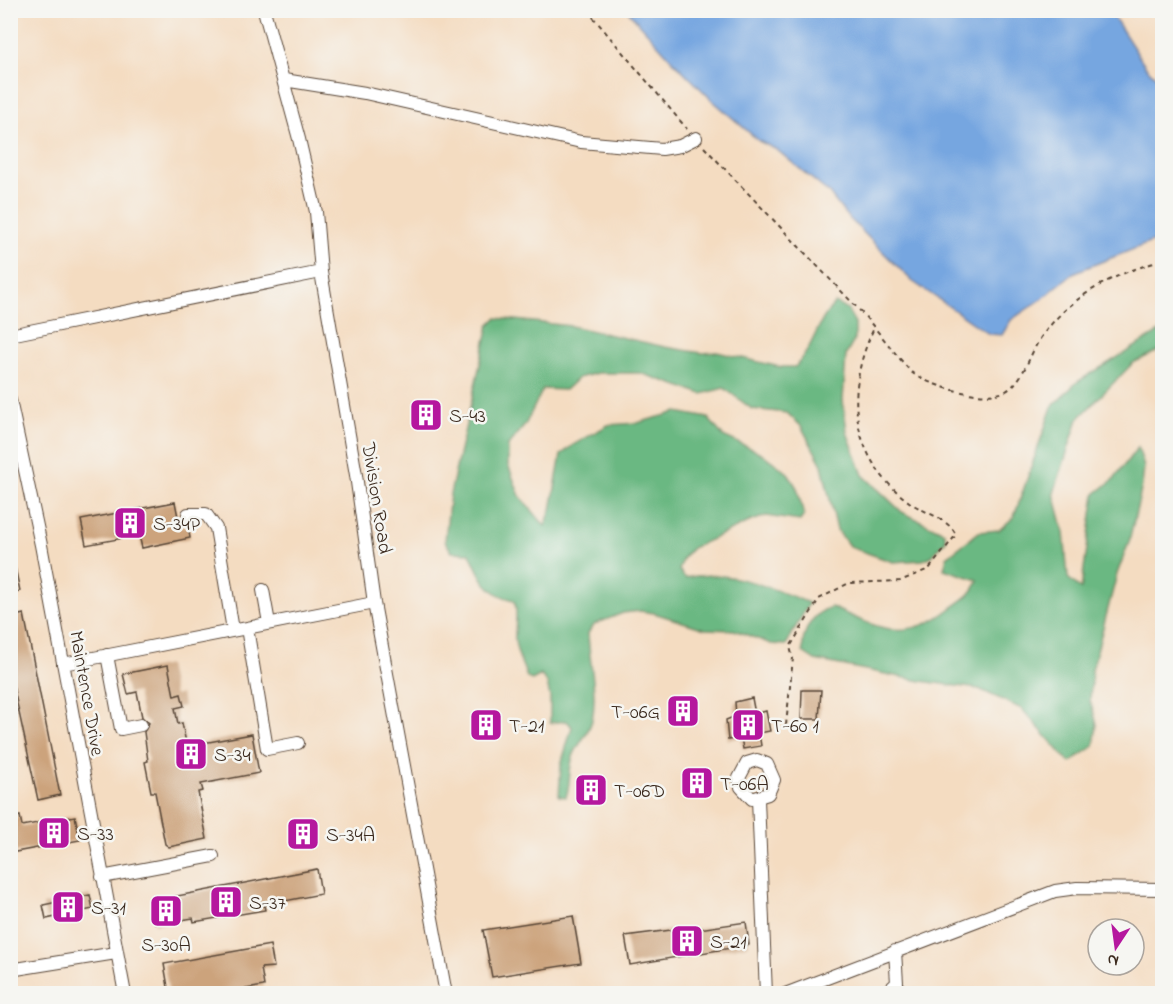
<svg xmlns="http://www.w3.org/2000/svg" width="1173" height="1004" viewBox="0 0 1173 1004" font-family="'Indie Flower',sans-serif">
<style>
.forest{fill:#6bb882;stroke:#537150;stroke-width:1.5}
.water{fill:#76a6e0;stroke:#58687f;stroke-width:1.5}
.building{fill:#cca37c}
.lines{fill:none;stroke-linecap:round;stroke-linejoin:round}
.minor-casing{stroke:#574536;stroke-width:14}
.path{stroke:#574536;stroke-width:2;stroke-dasharray:4.5 4.5;stroke-linecap:butt}
.minor{stroke:#fff;stroke-width:12}
.labels{text-anchor:middle;stroke-width:5;stroke-linejoin:round;paint-order:stroke}
.poi-label{font-size:20px;fill:#3b2a1e;stroke:#f6f6f2;text-anchor:start}
.street-label{font-size:20px;fill:#3b2a1e;stroke:#f6f6f2}
</style>
<rect width="100%" height="100%" fill="#f6f6f2"/>
<filter id="ink" filterUnits="userSpaceOnUse"><feTurbulence type="fractalNoise" baseFrequency=".0167" numOctaves="2"/><feDisplacementMap in="SourceGraphic" scale="12" xChannelSelector="R" yChannelSelector="G"/><feConvolveMatrix kernelMatrix="1 2 1 2 8 2 1 2 1" color-interpolation-filters="sRGB"/></filter>
<filter id="wash" filterUnits="userSpaceOnUse"><feTurbulence type="fractalNoise" baseFrequency=".008" numOctaves="4" result="noise"/><feDisplacementMap in="SourceGraphic" scale="24" xChannelSelector="R" yChannelSelector="G"/><feGaussianBlur stdDeviation="1.35" result="paint"/><feColorMatrix in="noise" values="0 0 0 0 0 0 0 0 0 0 0 0 0 0 0 0 0 1.4 0 .05"/><feComposite in="paint" operator="in"/></filter>
<g filter="url(#wash)">
<rect width="100%" height="100%" fill="#f4dcc1"/>
<path class="forest" d="M835,303L847,309L855,323V339L846,355L843,400L847,432L863,475L902,512L944,532L946,540L932,556L923,560L893,562L850,547L837,530L822,465L801,426L787,413L752,409L724,388L702,394L640,373H598L578,378L565,390L543,389L525,425L508,446V465L520,496L545,526L551,510L561,455L573,445L608,425L637,423L677,412L708,418L723,436L761,453L788,473L797,488L804,515L800,521L766,516L749,522L692,548L683,558L679,570L685,578C726,568 772,588 809,603L786,645L771,644L734,630L705,629L654,613L640,611L623,613L595,624L588,633C589,662 598,691 592,720C589,734 577,744 573,757C568,771 571,784 566,797L559,796L561,765L572,727L567,721L550,723V697L547,683L541,675L532,680L527,678C523,665 516,654 515,640C514,627 519,612 514,600C488,595 480,577 470,553L452,552L445,541L450,494L489,325L496,318L571,326L665,347L702,353L717,352L780,367H795C813,349 817,321 835,303Z
M1162,330V349L1133,363L1078,419L1054,493L1064,532L1068,578L1081,589L1095,494L1113,480L1138,447L1144,467L1142,486L1129,542L1117,574L1092,670L1090,701L1097,724L1094,746L1070,763L1022,709L979,689L921,681L815,660L803,652C801,633 812,613 831,607C878,628 905,644 950,609C963,599 973,595 978,580L944,569L947,557L979,532L999,530L1014,517L1052,407L1077,382Z"/>
<path class="water" d="M628,11H1110L1146,67L1162,83V238L1073,273L1042,299L1011,320L1002,335L989,334L912,281L845,214L829,193L777,150L759,141L712,100L672,60Z"/>
<g id="blocks">
<path class="building" d="M175,502L180,527L188,526L190,538L142,548L139,535L86,545L81,520Z
M14,562L20,591L10,594V563Z
M24,614L60,795L38,800L10,671V617Z
M168,665L174,696L181,694L184,706L175,708L178,724L182,723L186,743L192,742L193,745L252,734L259,773L201,784L203,791L198,792L207,839L169,847L165,844L155,792H151L145,762L148,761L144,732L149,723L142,717L137,692L128,694L123,674Z
M802,690H821L819,719H801Z
M752,698L755,714L766,711L770,731L759,733L761,746L743,749L741,737L728,740L726,720L736,716L735,702Z
M20,816L22,826L75,816L80,840L10,853V818Z
M310,827L312,837L297,840L295,830Z
M317,869L321,894L264,905L265,910L194,922L193,918L155,924L151,901Z
M90,895L93,909L46,919L43,905Z
M573,916L581,963L492,977L483,930Z
M746,922L749,945L630,965L625,936L671,930L672,933Z
M270,945L274,967L261,968L264,986L220,993H169L164,964Z"/>
</g>
</g>
<g filter="url(#ink)">
<use href="#blocks" fill-opacity="0" stroke="#574536" stroke-width="1.5"/>
<g class="lines">
<g class="minor-casing">
<path id="minor" d="M264,10L299,139L316,212L321,272L356,475L374,603L446,994
M284,80L365,93L581,142L662,149L680,146L696,138
M10,335L321,272
M10,400L41,545L125,994
M188,514H206L216,528L233,630
M263,590L269,623
M247,628L267,749L298,743
M107,655L121,729L141,725
M63,664L374,603
M757,760L767,764L774,780L768,794L752,799L741,787L739,778L747,763Z
M758,799L766,994
M102,877L213,856
M10,970L116,953
M785,994L1055,891L1077,888L1162,889
M885,994L897,983L895,951"/>
</g>
<path class="path" d="M587,10L687,129
M704,147L864,315L910,371C927,386 985,402 1006,391C1022,382 1029,357 1038,342C1065,299 1115,272 1162,261
M786,725L793,658L790,647L819,599L849,583L900,581L929,569L956,535C949,518 921,512 908,501C850,457 844,391 874,328"/>
<use href="#minor" class="minor"/>
</g>
</g>
<defs>
<g id="building-square" transform="scale(1.725)"><rect x="-9" y="-9" width="18" height="18" rx="4" fill="#b5179e" stroke="#f6f6f2"/><path d="M-4-6H4V6H1V3H-1V6H-4ZM-2.5-4.3h1.7v1.8h-1.7ZM.8-4.3h1.7v1.8H.8ZM-2.5-1h1.7V.8h-1.7ZM.8-1h1.7V.8H.8Z" fill="#fff"/></g>
</defs>
<g fill-rule="evenodd">
<use href="#building-square" x="426" y="415"/>
<use href="#building-square" x="130" y="523"/>
<use href="#building-square" x="683" y="711"/>
<use href="#building-square" x="486" y="725"/>
<use href="#building-square" x="748" y="725"/>
<use href="#building-square" x="191" y="754"/>
<use href="#building-square" x="697" y="783"/>
<use href="#building-square" x="591" y="790"/>
<use href="#building-square" x="54" y="833"/>
<use href="#building-square" x="303" y="834"/>
<use href="#building-square" x="226" y="902"/>
<use href="#building-square" x="68" y="907"/>
<use href="#building-square" x="166" y="911"/>
<use href="#building-square" x="687" y="941"/>
</g>
<g class="labels">
<g class="poi-label">
<text x="449" y="422">S-43</text>
<text x="153" y="530">S-34P</text>
<text x="660" y="718" text-anchor="end">T-06G</text>
<text x="509" y="732">T-21</text>
<text x="771" y="732">T-60 1</text>
<text x="214" y="761">S-34</text>
<text x="720" y="790">T-06A</text>
<text x="614" y="797">T-06D</text>
<text x="77" y="840">S-33</text>
<text x="326" y="841">S-34A</text>
<text x="249" y="909">S-37</text>
<text x="91" y="914">S-31</text>
<text x="710" y="948">S-21</text>
<text x="166" y="951" text-anchor="middle">S-30A</text>
</g>
<g class="street-label">
<text transform="translate(378 498) rotate(81)" y="7">Division Road</text>
<text transform="translate(88 693) rotate(80)" y="7">Maintence Drive</text>
</g>
</g>
<rect width="1173" height="1004" fill="none" stroke="#f6f6f2" stroke-width="36"/>
<g transform="translate(1116 947) rotate(193)"><circle r="28" fill="#f6f6f2" stroke="#aba49d" stroke-width="1.5"/>
<path d="M0-4.5L10 22L0 15L-10 22Z" fill="#b5179e"/>
<text y="-9" font-size="16" font-weight="bold" text-anchor="middle" fill="#3b2a1e">N</text>
</g>
</svg>
